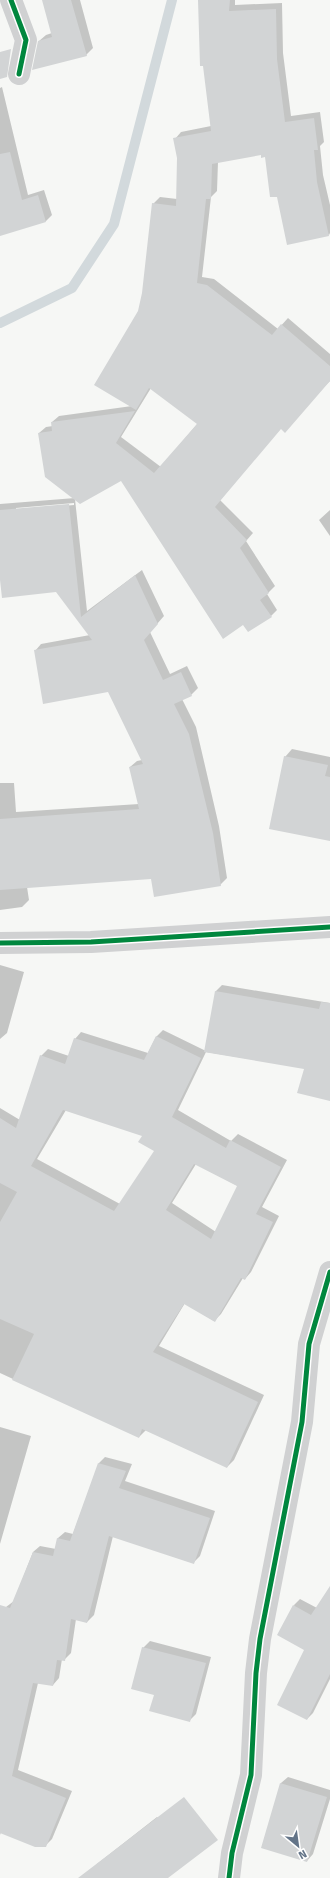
<svg xmlns="http://www.w3.org/2000/svg" width="330" height="1878" viewBox="0 0 330 1878" font-family="'Fira Sans',sans-serif">
<style>
.shadow{fill:#0003;fill-rule:evenodd}
.lines{fill:none;stroke-linecap:round;stroke-linejoin:round}
.stream{stroke:#d2d9dc;stroke-width:10}
.building{fill:#d2d4d5;fill-rule:evenodd}
.minor{stroke:#d0d1d2;stroke-width:22}
.cycleway-casing{stroke:#fff;stroke-width:8}
.cycleway{stroke:#00873e;stroke-width:5}
</style>
<rect width="100%" height="100%" fill="#f6f7f5"/>
<path class="shadow" d="M43,0H80L93,48L86,55L39,41L46,35L52,33Z
M206,0H235V5L282,3L283,53L291,116L320,112L324,142L320,146L323,175L330,205V233L329,235L278,195L266,156L262,153L218,162L217,191L211,197L202,277L214,279L278,329L288,318L330,354V381L281,428L220,500L253,533L246,541L275,586L267,594L277,610L271,616L121,479L75,499L87,611L142,570L164,616L150,632L170,674L187,666L198,688L191,695L182,699L196,727L219,826L227,878L220,885L152,878L27,887L29,900L22,907L0,910V783H14L16,812L139,804L130,767L137,761L142,760L109,691L35,651L41,644L90,635L56,591L0,556V504L75,498L39,433L46,427L53,426L52,422L59,416L132,406L139,311L143,293L153,204L160,197L177,199L178,158L175,139L181,132L211,126ZM151,388L198,423L161,467L121,437ZM74,503V505L16,510V508Z
M2,87L28,195L44,190L52,215L46,221L0,235V88Z
M330,510V536L319,520Z
M292,749L330,757V840L285,757Z
M0,965L24,972L7,1033L0,1039Z
M222,985L330,1003V1100L305,1068L206,1052L178,1110L231,1141L238,1134L287,1160L262,1207L279,1216L251,1272L245,1279L243,1278L221,1314L214,1321L185,1303L159,1346L264,1395L234,1460L227,1467L146,1430L139,1437L0,1373V1108L20,1120L41,1056L48,1049L69,1056L75,1039L81,1032L148,1053L156,1037L163,1030L206,1051L216,991ZM66,1110L143,1135L155,1151L120,1204L37,1159ZM196,1164L238,1186L216,1232L172,1203Z
M0,1427L31,1436L0,1544Z
M105,1457L132,1464L125,1481L215,1511L200,1556L193,1563L113,1536L94,1615L87,1622L76,1619L71,1653L64,1660L62,1659L59,1678L53,1685L38,1683L18,1770L72,1791L52,1839L45,1846L1,1832L0,1835V1650L6,1607L14,1601L33,1552L40,1546L56,1549L58,1538L65,1532L73,1534L99,1463Z
M330,1588V1679L313,1713L307,1719L306,1650L294,1605L300,1599L317,1608Z
M150,1641L211,1657L196,1714L190,1720L155,1694L143,1648Z
M288,1777L330,1790V1799L313,1854L307,1861L262,1847L281,1783Z
M157,1817L201,1850L166,1878H108L97,1864Z"/>
<g class="lines">
<path class="stream" d="M0,323L72,288L114,224L172,0"/>
</g>
<path class="building" d="M42,0H71L87,56L32,70L38,41L52,37Z
M198,0H230L229,11L276,9L277,59L285,122L314,118L318,150H314L317,182L329,236L287,245L277,197H270L265,157L261,158V155L212,164L211,199H206L197,283L207,285L272,335L281,324L330,366V381L285,433L281,429L215,507L247,540L240,548L269,593L260,600L272,617L248,632L243,625L223,639L121,481L80,504L45,477L38,433L52,431L51,422L135,411L116,443L154,473L197,424L149,388L136,410L94,385L138,311L142,293L152,203L176,206L177,158L173,138L211,131L203,66H200Z
M11,49L7,77L0,79V52Z
M10,152L22,200L38,195L46,222L0,236V154Z
M69,504L81,617L135,575L158,624L144,640L163,680L181,672L192,696L174,704L189,734L213,833L221,886L154,897L151,879L0,890V819L139,809L129,767L143,764L108,692L43,704L34,650L92,640L56,592L2,598L0,580V510Z
M284,756L328,765L325,776L330,777V841L269,829Z
M215,991L319,1009L321,1002L330,1003V1101L297,1093L304,1069L204,1052Z
M156,1036L201,1058L172,1117L226,1148L230,1140L281,1167L256,1214L273,1222L245,1280L241,1278L215,1322L184,1304L153,1352L258,1402L227,1468L142,1429L139,1438L12,1380L34,1334L0,1319V1222L17,1192L0,1183V1118L16,1128L40,1055L65,1064L74,1038L144,1060ZM63,1110L142,1136L138,1142L154,1151L114,1211L31,1166ZM194,1164L237,1186L211,1239L166,1210Z
M98,1463L126,1471L119,1488L210,1518L194,1564L109,1536L87,1623L71,1619L65,1661L57,1660L53,1686L33,1683L12,1776L66,1798L46,1847H35L0,1833V1605L10,1608L33,1552L53,1556L57,1538L70,1541Z
M330,1586V1674L307,1720L277,1705L304,1650L277,1635L293,1605L311,1615Z
M142,1647L206,1663L190,1722L149,1711L154,1695L131,1689Z
M280,1783L327,1797L307,1862L261,1848Z
M184,1797L218,1840L168,1878H78Z"/>
<g class="lines">
<path class="minor" d="M11,0L26,40L19,74
M0,943L91,942L330,927
M229,1878L232,1853L251,1775L256,1673L260,1639L302,1422L309,1344L330,1272"/>
<g class="cycleway-casing">
<path id="cycleway" d="M11,0L26,40L19,74
M0,943L91,942L330,927
M229,1878L232,1853L251,1775L256,1673L260,1639L302,1422L309,1344L330,1272"/>
</g>
<use href="#cycleway" class="cycleway"/>
</g>
<g transform="translate(298 1846) rotate(151)" stroke="#ffffff" stroke-width="3" paint-order="stroke">
<path d="M0-3L7 15L0 10L-7 15Z" fill="#637488"/>
<text y="-6" font-size="11" font-weight="bold" text-anchor="middle" fill="#637488">N</text>
</g>
</svg>
